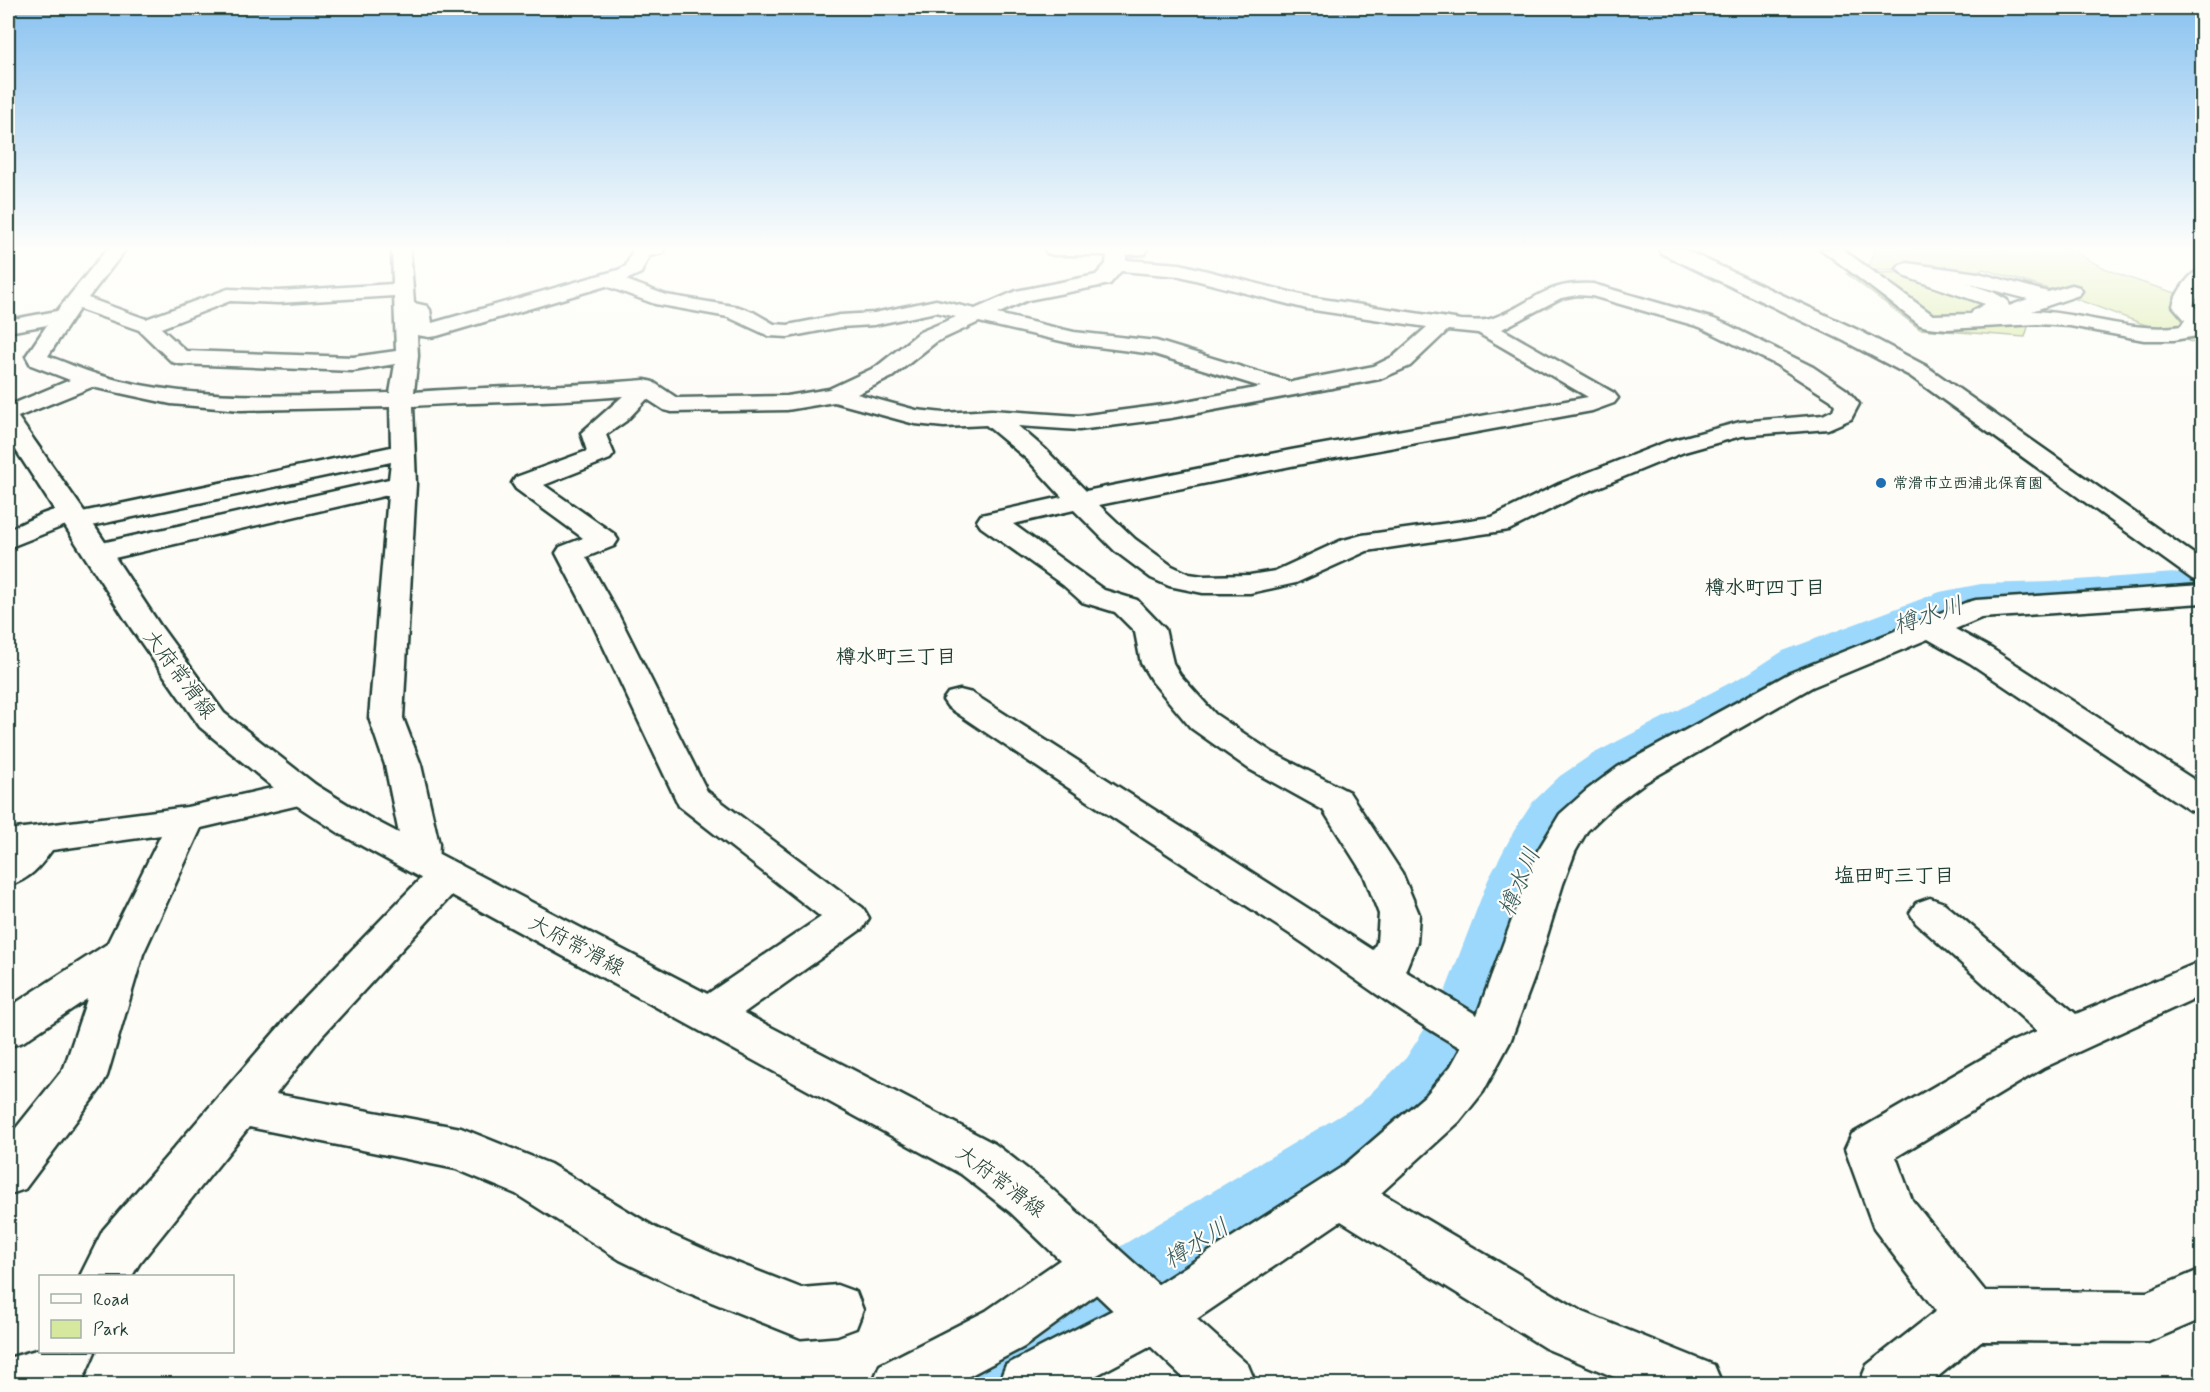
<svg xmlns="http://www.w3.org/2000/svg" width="2210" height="1392" viewBox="0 0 2210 1392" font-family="Mynerve,'Klee One',sans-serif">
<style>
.green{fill:#d5e89d;stroke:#7a9268;stroke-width:1.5}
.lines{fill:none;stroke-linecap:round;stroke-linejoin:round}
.river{fill:#9bd8fc;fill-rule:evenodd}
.minor-casing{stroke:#1f3d34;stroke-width:5}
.major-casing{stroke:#1f3d34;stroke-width:5}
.minor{fill:#fdfcf7;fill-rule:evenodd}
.major{fill:#fdfcf7;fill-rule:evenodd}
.poi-dot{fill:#1f6fb2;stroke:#fdfcf7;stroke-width:2}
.labels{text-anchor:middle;stroke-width:4.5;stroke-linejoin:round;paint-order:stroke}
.far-poi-label{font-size:15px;font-weight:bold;fill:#1f3d34;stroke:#fdfcf7;text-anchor:start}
.neighbourhood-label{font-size:20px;font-weight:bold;fill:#1f3d34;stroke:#fdfcf7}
.near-street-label{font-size:21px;fill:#1f3d34;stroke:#fdfcf7}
.near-water-label{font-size:24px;font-style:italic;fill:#385c5c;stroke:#fdfcf7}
</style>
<rect width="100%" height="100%" fill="#fdfcf7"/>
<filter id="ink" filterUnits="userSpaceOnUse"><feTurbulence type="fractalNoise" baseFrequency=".0167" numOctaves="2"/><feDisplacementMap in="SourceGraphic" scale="12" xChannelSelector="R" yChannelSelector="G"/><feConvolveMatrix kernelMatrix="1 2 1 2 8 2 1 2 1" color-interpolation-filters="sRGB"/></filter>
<g filter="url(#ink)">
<path class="green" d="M1874,249H2071C2110,276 2158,287 2202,301V346L2052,290L1983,269L1956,284L1909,272L2032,314L2025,337L1920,329L1847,274L1908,272L1900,269L1868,271Z"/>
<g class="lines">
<path class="river" d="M2202,571V597L1968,613L1817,671L1783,693L1629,779L1598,802L1573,828L1562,846L1546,880L1501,1013L1454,1098L1411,1145L1078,1361L1037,1384H917L929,1355L1022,1305L1361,1103L1406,1058L1440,1005L1488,880L1514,831L1533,802L1560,776L1591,755L1749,673L1783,651L1940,592L1981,584L2050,582Z"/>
<g class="minor-casing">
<path id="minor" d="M107,249H126L88,298L146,319L228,289L279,291L393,284L392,249H410L414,303L427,306L430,310L432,323L618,270L626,266L633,249H665L663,253L649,256L641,273L626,280L666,295L739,307L753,312L774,324L788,325L840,315L874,313L936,300L975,309L1016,291L1096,275L1106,264L1107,255H1054L1047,253L1045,249H1147L1145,254L1126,255V260L1180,264L1309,297L1461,320C1472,320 1483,322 1493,318C1534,304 1542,281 1593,284L1714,319L1728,325L1813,367L1847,390L1859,404L1851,419L1828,429L1741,436L1684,452L1577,496L1509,530L1367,551L1296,583L1250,593H1203L1169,586L1151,578L1115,551L1074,510L1013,524L1104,590L1137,600L1165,629L1173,663L1180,675L1215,714L1273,753L1349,792L1402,873L1419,914L1417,942L1405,971L1477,1015L1537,852L1560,814L1587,790L1618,767L1790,673L1965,603L1976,600L2202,585V603L1981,618L1955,629L1992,649L2202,785V813L2189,810L1970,663L1928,639L1812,687L1644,783L1613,806L1587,831L1575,852L1563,884L1534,978L1510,1042L1483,1092L1459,1122L1381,1193L1583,1312L1714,1365L1722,1384H1631L1545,1348L1341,1221L1176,1333L1080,1384H998L1006,1365L1138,1297L1342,1167L1427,1094L1451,1066L1461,1048C1395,1011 1337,964 1273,923C1164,852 1056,780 948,707L943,700L948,693L960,690L972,693L1373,950L1377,942L1379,914L1364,875L1323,810L1249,769L1191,728L1151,680L1141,663L1135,632L1115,612L1082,602L1063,585L981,527L977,521L981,515L1062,497L1028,460L986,425L944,427L915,424L834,402L787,410L672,412L664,410L647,399L626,421L606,435L614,454L610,459L544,485L614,534L618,540L614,546L586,557L619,616L707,791L863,908L869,918L863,928L724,1027L709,1032L694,1027L687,1015L694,1003L821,917L679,806L589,616L556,553L560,547L583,538L516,489L512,483L516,477L587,451L581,433L623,396C553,403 483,401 413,406L416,484L403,718L421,765L439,844L438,864L447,861L461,865L466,875L461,885L322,1036L276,1094L461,1128L550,1164L656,1228L719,1256L801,1288L837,1285L856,1292L863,1310L856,1328L837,1335L801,1338L684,1291L620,1260L516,1194L456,1169L249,1127L139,1264L132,1276H80L103,1230L292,1012L426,873L421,874L407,870L402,861L401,844L385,765L369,718L388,495L97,562L87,559L83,553L87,547L97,544L389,479L391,462L77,529L66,525L8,548V530C28,521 57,503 80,508L82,512L391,447L390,407L241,410L171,404L92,387L8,421V406L70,380L31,365L26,356L47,325L8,332V320L57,311ZM1121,271L1180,276L1307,309L1427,327L1394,356L1374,366L1291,382L1156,341L1074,332L997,314L1028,300L1110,284ZM606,286L655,304L728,317L769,336L788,337L840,327L874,325L936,312L956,317L920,332L876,367L829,389L787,396L677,398L653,382L645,380C568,387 491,386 414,392L418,356L417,335L429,337L437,336ZM1577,295L1592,296L1700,327L1775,364L1831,400L1835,405L1833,410L1823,415L1740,422L1666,442L1559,484L1492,517L1362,535L1340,541L1275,571L1250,575L1203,576L1189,574L1172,566L1135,539L1099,505L1291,466L1592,411L1614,403L1618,398L1614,393L1502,329L1561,298ZM394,296L396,351L353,357L186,351L161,328L230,301L279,303ZM79,309L139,330L172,362L180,364L353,371L395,364L390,393C294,395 193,403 99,375C82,370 65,362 48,356ZM979,322L1074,344L1154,354L1261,387L1171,404L1079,416L991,410L944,413L916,410L857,394L892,377L936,342ZM1448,330L1478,333L1588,397L1291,450L1086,491L1046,450L1018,426L1079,430L1171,418L1380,379L1410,366Z
M1659,249H1683L1860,331L1926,366L2202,560V582L2192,579L1910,376L1844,341L1661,253Z
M1821,249H1842L1933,315L1971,314L1974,310L1985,304L1906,277L1897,269L1900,265L1907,263L1978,273L2048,292L2072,285L2079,287L2082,291L2079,295L2032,311C2080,312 2136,334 2181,326L2185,320L2173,306C2175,294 2190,272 2202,269V288L2193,305L2202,314V326L2197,336L2174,340H2144L2070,326L2037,324L1948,329L1927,327L1920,325ZM1966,283L2028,299L2009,306L2007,300L1993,292Z
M303,781L316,785L321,793L316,801L201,828L143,954L107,1076L100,1089L25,1189L8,1195V1138L64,1068L87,999L23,1042L8,1047V1008L107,944L161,835L52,850C39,868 30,879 8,886V830L187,807Z
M1930,898L1944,903L2076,1014L2202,961V995L2043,1068L1896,1157L1912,1200L1985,1291L2147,1292L2202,1269V1319L2148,1342L1981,1341L1929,1384H1859L1867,1365L1936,1311L1874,1229L1845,1149L1852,1134L2011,1042L2037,1031L1916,923L1910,913L1916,903Z
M1098,1239L1116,1246L1124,1263L1116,1280L1024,1347L954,1384H872L880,1365L986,1311L1080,1246Z
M40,1349V1352H95L81,1384H8V1358Z"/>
</g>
<g class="major-casing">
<path id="major" d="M8,414L17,416L91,521L159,624L224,713L316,785L368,817L995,1144L1044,1182L1248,1365L1256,1384H1190L1010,1212L961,1174L342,835L290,801L200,727L131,628L8,438Z"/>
</g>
<use href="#minor" class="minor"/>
<use href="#major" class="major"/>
</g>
</g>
<linearGradient id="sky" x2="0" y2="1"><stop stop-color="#89c2f0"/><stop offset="0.56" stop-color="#fefefb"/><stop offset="1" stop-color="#fefefb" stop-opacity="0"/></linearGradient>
<rect width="2210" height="444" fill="url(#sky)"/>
<circle class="poi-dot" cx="1881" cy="483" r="6"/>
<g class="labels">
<g class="far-poi-label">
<text x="1893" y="488">常滑市立西浦北保育園</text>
</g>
<g class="neighbourhood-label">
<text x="1765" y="594">樽水町四丁目</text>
<text x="896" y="663">樽水町三丁目</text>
<text x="1894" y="882">塩田町三丁目</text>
</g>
<g class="near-street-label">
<text transform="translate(180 674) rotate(53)" y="7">大府常滑線</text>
<text transform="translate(577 945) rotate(28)" y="7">大府常滑線</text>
<text transform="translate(1001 1181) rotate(37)" y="7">大府常滑線</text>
</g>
<g class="near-water-label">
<text transform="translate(1928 615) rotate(-18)" y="8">樽水川</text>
<text transform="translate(1519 882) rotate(-67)" y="8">樽水川</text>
<text transform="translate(1196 1243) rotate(-32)" y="8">樽水川</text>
</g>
</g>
<rect width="2210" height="1392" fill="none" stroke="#fdfcf7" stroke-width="30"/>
<rect x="15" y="15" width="2180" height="1362" fill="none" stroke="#1f3d34" stroke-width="2" filter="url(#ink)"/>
<rect x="39" y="1275" width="195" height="78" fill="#fdfcf7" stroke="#a4b0a9" stroke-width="1.5"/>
<rect x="51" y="1294" width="30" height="9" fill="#fdfcf7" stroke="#a4b0a9" stroke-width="1.5"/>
<text x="93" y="1305" font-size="18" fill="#1f3d34">Road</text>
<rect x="51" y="1320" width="30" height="18" fill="#d5e89d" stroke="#a4b0a9" stroke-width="1.5"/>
<text x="93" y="1335" font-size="18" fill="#1f3d34">Park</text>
</svg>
